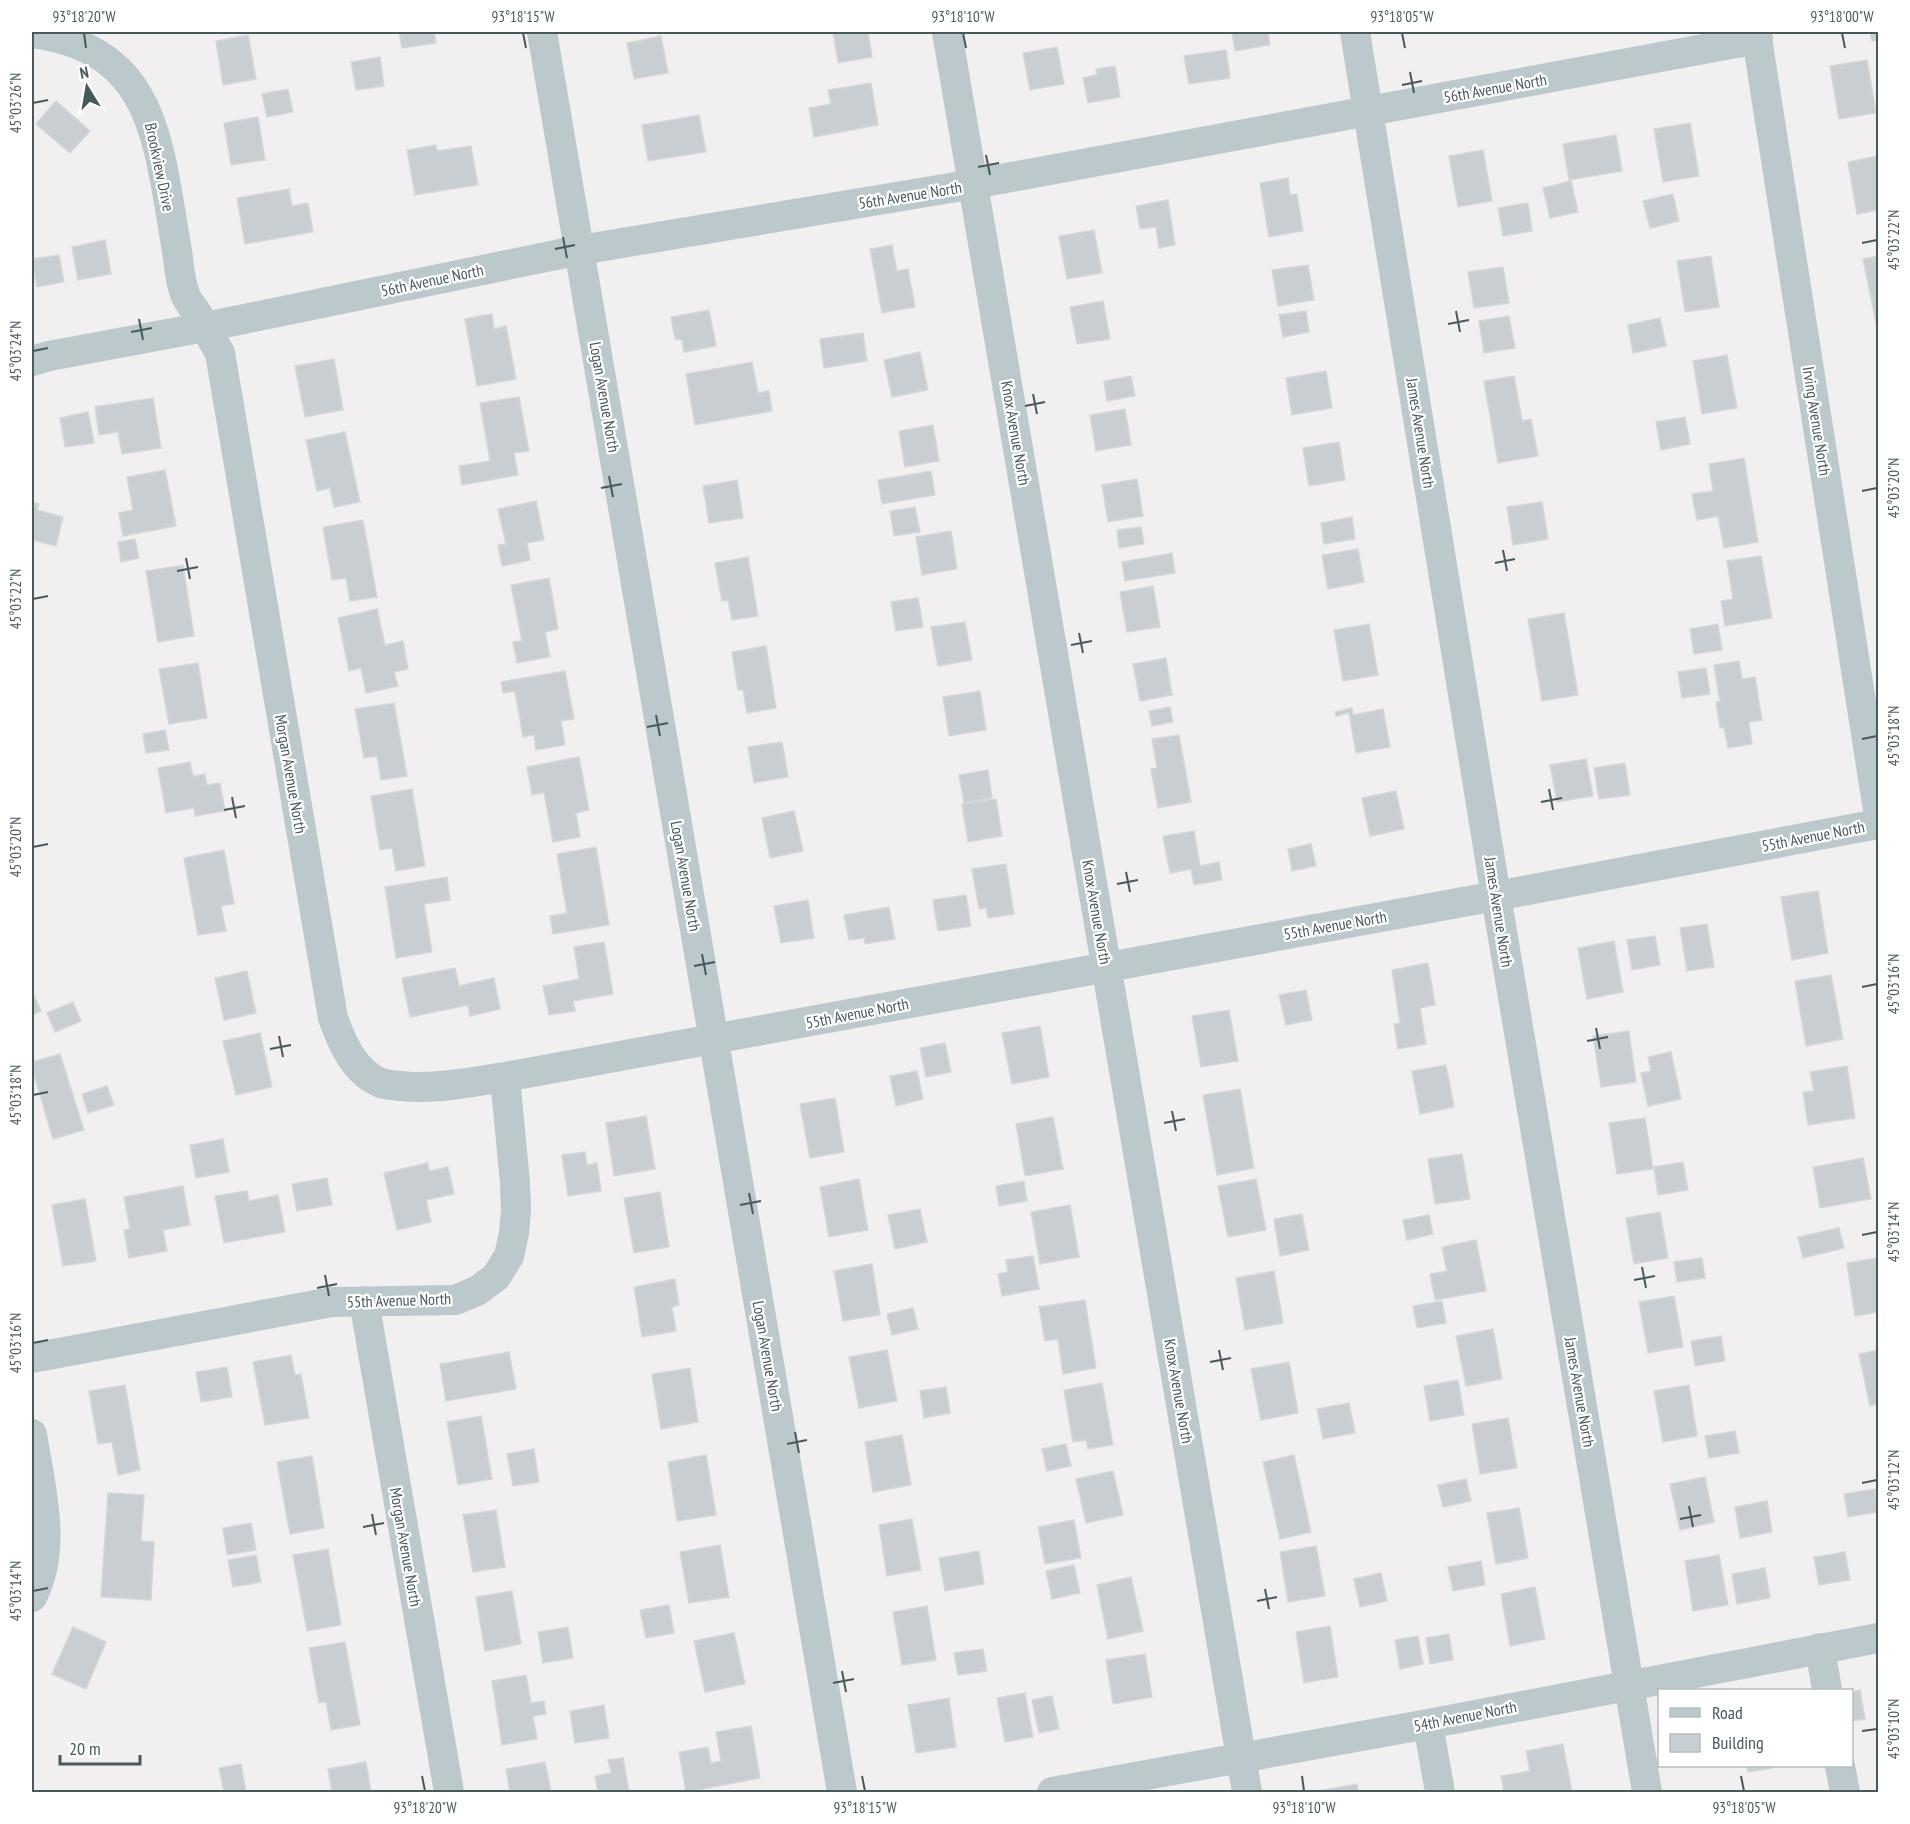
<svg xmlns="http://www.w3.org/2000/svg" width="1910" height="1824" viewBox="0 0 1910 1824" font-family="'PT Sans Narrow',sans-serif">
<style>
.building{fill:#c9ced2;stroke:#d4d8db;stroke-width:1.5}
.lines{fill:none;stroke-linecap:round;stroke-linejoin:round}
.minor{stroke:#bbc9cc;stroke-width:30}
.ticks{fill:none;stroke:#48595c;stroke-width:2}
.labels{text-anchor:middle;stroke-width:4.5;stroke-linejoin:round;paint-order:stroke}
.street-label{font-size:16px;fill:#48595c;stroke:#fff}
.neatline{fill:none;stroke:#48595c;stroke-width:2}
.ticks-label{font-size:15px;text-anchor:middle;fill:#48595c}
</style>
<rect width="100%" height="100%" fill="#f2eff0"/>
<path class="building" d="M399,32H434L436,43L402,48Z
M833,32H868L872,57L838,63Z
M1232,32H1268L1270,45L1235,51Z
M1870,32H1878V40L1872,41Z
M248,35L256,79L223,85L216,41Z
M661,36L668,73L634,79L627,43Z
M1057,47L1064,84L1030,90L1023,53Z
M1226,50L1230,78L1189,84L1184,56Z
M380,57L384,86L356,90L351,62Z
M1867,60L1876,113L1839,119L1830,66Z
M1115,66L1120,97L1088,103L1083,78L1097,75L1096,69Z
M871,83L878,125L814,137L809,108L831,104L828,90Z
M288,89L293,112L267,117L262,94Z
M56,101L90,131L70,153L36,124Z
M699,115L706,152L648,161L642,125Z
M258,117L265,160L231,165L224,123Z
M1690,123L1699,176L1663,182L1654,129Z
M1616,135L1622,171L1569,180L1563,144Z
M436,145L437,151L471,146L478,185L415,195L407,150Z
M1483,150L1492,201L1458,207L1449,156Z
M1878,156V210L1857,214L1848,162Z
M1288,178L1290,195L1297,194L1303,231L1269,237L1260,183Z
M1571,181L1578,212L1550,218L1543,188Z
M289,189L292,206L308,203L313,232L245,244L237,198Z
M1673,194L1679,221L1650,228L1643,201Z
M1168,200L1175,245L1159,248L1156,227L1140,229L1136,206Z
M1528,203L1532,231L1503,236L1498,208Z
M1094,230L1102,273L1067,279L1059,236Z
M105,240L111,274L78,280L72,247Z
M892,245L897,271L908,269L915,307L882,313L870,249Z
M59,255L64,282L37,287L32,259Z
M1711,256L1719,307L1685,312L1677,261Z
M1878,256V333L1863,259Z
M1308,265L1314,300L1278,306L1272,270Z
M1503,267L1509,303L1474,308L1468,272Z
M1103,301L1110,339L1077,344L1070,307Z
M709,310L716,346L684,352L682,340L675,339L671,317Z
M1306,311L1309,332L1283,337L1279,315Z
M492,314L494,329L506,326L516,379L477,386L465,319Z
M1509,316L1515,348L1484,353L1479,321Z
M1660,318L1666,346L1633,353L1628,325Z
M863,333L867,361L824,368L820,339Z
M920,352L928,390L892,397L884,360Z
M1727,355L1737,408L1702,414L1693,361Z
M334,359L343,410L305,417L295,366Z
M752,362L758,393L769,391L772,411L695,425L686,374Z
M1326,371L1332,408L1292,415L1286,378Z
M1131,376L1135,396L1107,401L1104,381Z
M1514,376L1522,421L1531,419L1538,456L1498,463L1484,381Z
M519,397L529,451L514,453L518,475L462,485L459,466L490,461L480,403Z
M153,398L161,448L122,454L118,432L99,435L95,407Z
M1125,409L1131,445L1096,451L1090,415Z
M88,412L94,443L65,447L60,418Z
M1685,417L1690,444L1661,450L1656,422Z
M933,425L939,461L905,467L899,431Z
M345,432L360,502L334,507L330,488L317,491L306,440Z
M1339,442L1345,480L1309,486L1303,448Z
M1744,458L1758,542L1724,548L1718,516L1697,520L1692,494L1713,491L1709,464Z
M165,470L176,526L123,536L119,513L133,510L127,477Z
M931,471L935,495L882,504L878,480Z
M1137,479L1143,516L1108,522L1102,485Z
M737,480L743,518L709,523L703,486Z
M536,501L544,540L527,543L530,560L502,566L498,545L506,544L498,509Z
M32,502L39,504L37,510L63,517L56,546L32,540Z
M1542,502L1548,539L1513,545L1507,507Z
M915,507L920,532L894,536L890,511Z
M1352,517L1355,539L1324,544L1321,523Z
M363,520L377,597L350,601L346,578L332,580L323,527Z
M1141,527L1144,544L1119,548L1117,530Z
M951,531L957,569L922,575L916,537Z
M135,539L139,558L121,562L118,542Z
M1358,549L1364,582L1328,589L1322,555Z
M1172,553L1175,573L1125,581L1122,562Z
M1761,556L1772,618L1725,626L1721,601L1733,599L1727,561Z
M748,557L758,616L732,620L728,600L722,601L715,563Z
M183,565L194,636L158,642L146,571Z
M549,578L558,629L545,632L550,657L517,663L513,642L522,641L511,585Z
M1153,586L1160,627L1127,632L1120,592Z
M918,598L923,627L896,631L891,602Z
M377,609L385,645L403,641L408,669L394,672L398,686L366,693L361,668L349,671L338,618Z
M1564,613L1578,695L1542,701L1528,619Z
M965,622L972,660L938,666L931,627Z
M1369,624L1378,675L1343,681L1334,630Z
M1718,624L1722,650L1694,654L1690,629Z
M766,646L776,708L747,713L743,690H738L732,652Z
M1166,658L1172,695L1140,701L1133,664Z
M1739,661L1742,679L1755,677L1762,720L1749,722L1752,744L1728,748L1724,727L1720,728L1716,702H1720L1714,665Z
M198,663L207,718L169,724L159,669Z
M1706,668L1710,694L1682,698L1678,672Z
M565,671L574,719L561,721L565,745L536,750L534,735L523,737L515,691L503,693L501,682Z
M980,691L986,730L949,736L943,697Z
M394,703L407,776L381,780L377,756L364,758L355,709Z
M1170,707L1173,722L1152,726L1149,711Z
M1352,708L1353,715L1383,709L1390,747L1356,753L1349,713L1336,716L1335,712Z
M165,730L169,750L146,753L143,734Z
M1179,735L1191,802L1158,808L1151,769L1157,768L1152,739Z
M782,742L788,777L754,783L748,747Z
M579,757L589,810L576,813L580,837L553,842L544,792L532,795L527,767Z
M1586,759L1593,796L1557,802L1550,765Z
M190,762L193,776L205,774L207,785L220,783L225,811L195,816L194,808L166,813L158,768Z
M1625,763L1630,795L1599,799L1594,768Z
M988,770L992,798L964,803L959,775Z
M412,789L425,866L396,871L392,848L380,850L371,796Z
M1396,791L1404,829L1370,836L1362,798Z
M996,799L1002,836L968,842L962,804Z
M794,811L803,851L770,858L762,818Z
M1194,831L1200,866L1219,862L1222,880L1194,885L1191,869L1170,873L1163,836Z
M1311,844L1316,866L1292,871L1288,849Z
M596,847L609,925L553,934L550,916L567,913L557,854Z
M224,850L234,904L221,906L226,931L198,935L184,858Z
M1006,864L1014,914L988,918L986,908L979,909L972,869Z
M447,877L450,900L424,904L432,952L396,958L385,887Z
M1818,891L1828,953L1792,960L1781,897Z
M966,895L971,926L938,931L933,900Z
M808,900L814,938L781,943L774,906Z
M889,907L895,939L865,944L864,938L849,940L844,915Z
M1707,924L1714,967L1687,971L1680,928Z
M1655,936L1660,965L1632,970L1627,940Z
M1614,941L1623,992L1587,999L1578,948Z
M604,942L613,994L573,1001L575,1011L549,1015L543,986L579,979L574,947Z
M1428,963L1435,1005L1420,1008L1426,1044L1398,1049L1394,1024L1400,1023L1392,970Z
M455,968L459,986L494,978L500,1009L470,1016L468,1005L410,1017L402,978Z
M247,971L256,1013L224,1020L215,978Z
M1831,975L1843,1039L1806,1046L1795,981Z
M1306,990L1312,1020L1286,1025L1279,995Z
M32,991L41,1011L32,1015Z
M73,1002L81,1021L55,1032L47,1013Z
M1229,1010L1238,1061L1201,1067L1192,1016Z
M1040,1026L1049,1077L1012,1084L1002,1033Z
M1629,1031L1636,1082L1601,1087L1593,1036Z
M260,1033L272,1087L236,1095L223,1041Z
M945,1043L951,1072L926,1077L920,1048Z
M1671,1052L1681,1099L1648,1106L1641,1073L1651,1071L1648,1057Z
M60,1054L84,1130L53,1139L32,1068V1062Z
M1446,1065L1454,1107L1420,1114L1412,1071Z
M1847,1066L1855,1118L1808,1125L1803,1092L1814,1091L1810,1072Z
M917,1071L923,1099L896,1106L890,1076Z
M107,1086L114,1105L88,1113L82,1094Z
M1240,1089L1254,1168L1217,1175L1203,1095Z
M835,1098L844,1152L810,1158L800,1104Z
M646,1116L655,1169L614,1176L606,1123Z
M1053,1117L1063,1169L1025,1176L1016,1124Z
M1645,1118L1653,1169L1617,1174L1609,1123Z
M223,1139L229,1172L196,1178L190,1145Z
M585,1152L587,1165L597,1163L601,1191L568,1196L562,1155Z
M1462,1154L1470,1199L1435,1204L1428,1159Z
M1863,1158L1871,1199L1820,1208L1813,1167Z
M1683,1162L1688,1190L1658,1195L1654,1167Z
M428,1163L429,1171L448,1167L454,1194L426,1200L431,1222L397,1230L384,1173Z
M327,1178L332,1205L297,1211L292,1184Z
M859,1179L868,1230L829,1237L820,1187Z
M1256,1179L1266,1230L1228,1237L1218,1186Z
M1024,1181L1027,1201L999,1206L996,1186Z
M183,1186L190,1225L163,1230L167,1251L129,1258L124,1230L130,1229L124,1197Z
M247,1191L249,1201L278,1195L285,1232L224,1243L215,1196Z
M660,1192L669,1247L634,1253L624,1198Z
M85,1199L96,1261L63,1266L52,1205Z
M1070,1205L1079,1257L1040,1264L1031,1212Z
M920,1209L927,1242L895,1249L888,1215Z
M1660,1212L1668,1258L1634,1264L1626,1218Z
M1302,1214L1309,1250L1280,1256L1274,1219Z
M1429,1215L1433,1234L1407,1240L1403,1220Z
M1839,1228L1844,1248L1803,1258L1798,1237Z
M1476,1240L1486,1291L1435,1300L1430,1274L1447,1271L1442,1247Z
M1033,1256L1039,1289L1002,1296L998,1274L1008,1272L1006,1260Z
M1702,1258L1705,1278L1677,1282L1674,1262Z
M1878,1258V1312L1855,1316L1847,1263Z
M872,1264L880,1315L843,1321L834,1271Z
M1274,1271L1283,1323L1245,1330L1236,1278Z
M675,1279L679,1305L672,1307L676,1331L642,1337L634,1287Z
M1674,1296L1683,1347L1648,1353L1639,1302Z
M1085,1300L1096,1368L1063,1374L1058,1339L1045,1341L1039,1307Z
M1442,1301L1446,1323L1417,1328L1413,1306Z
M913,1308L918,1329L892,1335L887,1314Z
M1493,1329L1502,1379L1466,1386L1456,1336Z
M1721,1336L1725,1361L1695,1366L1691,1341Z
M887,1350L897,1401L859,1408L849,1357Z
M1878,1350V1404L1870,1406L1859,1354Z
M509,1352L516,1389L446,1401L440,1364Z
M291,1355L295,1375L301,1374L309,1418L265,1425L253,1362Z
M1289,1362L1298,1413L1261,1420L1251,1369Z
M227,1367L232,1397L201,1402L196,1372Z
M690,1368L698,1422L661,1429L652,1374Z
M1458,1380L1464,1415L1430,1421L1424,1386Z
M1102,1383L1113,1445L1088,1449L1086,1440L1073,1442L1064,1390Z
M125,1385L140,1470L118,1475L112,1442L98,1444L89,1391Z
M1689,1385L1697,1436L1663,1442L1654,1391Z
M946,1387L950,1413L924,1418L920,1391Z
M1349,1403L1355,1433L1323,1439L1317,1409Z
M481,1416L492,1479L458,1485L447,1422Z
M1508,1418L1517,1468L1480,1474L1472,1424Z
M1735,1431L1739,1453L1709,1458L1705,1436Z
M902,1435L911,1485L873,1492L865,1442Z
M1066,1444L1071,1466L1047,1471L1042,1449Z
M534,1449L539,1482L513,1486L507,1454Z
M706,1455L716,1515L677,1521L668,1462Z
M1294,1455L1311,1532L1280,1539L1263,1462Z
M312,1456L324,1528L290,1534L277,1462Z
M1113,1471L1123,1515L1086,1523L1076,1479Z
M1705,1477L1714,1522L1680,1530L1670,1484Z
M1466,1479L1471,1501L1443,1507L1438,1485Z
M1875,1489L1878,1512L1848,1517L1844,1494Z
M108,1493L144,1495L141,1541L154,1542L151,1600L101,1597Z
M1767,1501L1772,1532L1740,1538L1735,1507Z
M1519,1508L1528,1558L1496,1564L1487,1513Z
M496,1510L505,1567L473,1572L463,1515Z
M912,1519L921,1570L887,1576L879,1525Z
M1074,1520L1081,1558L1045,1564L1038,1527Z
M251,1523L256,1550L227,1555L223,1528Z
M720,1545L729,1597L689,1603L680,1552Z
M1316,1546L1325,1596L1288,1602L1280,1552Z
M328,1549L341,1625L307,1631L293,1555Z
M979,1551L984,1584L945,1591L939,1558Z
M1845,1552L1850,1580L1819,1585L1814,1557Z
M256,1555L261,1582L233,1587L228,1560Z
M1719,1555L1728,1605L1693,1611L1685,1561Z
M1481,1561L1485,1585L1453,1591L1448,1567Z
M1074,1565L1080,1593L1052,1599L1046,1571Z
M1765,1568L1770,1598L1737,1604L1732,1574Z
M1381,1573L1387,1601L1360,1607L1354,1579Z
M1131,1577L1143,1631L1108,1639L1097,1585Z
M1535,1587L1545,1639L1510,1646L1501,1594Z
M512,1591L521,1644L485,1651L476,1597Z
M669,1605L674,1633L646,1638L640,1610Z
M927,1606L936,1660L902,1665L893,1612Z
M1330,1626L1338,1677L1304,1683L1296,1632Z
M73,1627L106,1642L86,1689L52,1674Z
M568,1627L573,1658L543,1663L538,1632Z
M734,1633L745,1684L705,1692L694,1641Z
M1449,1634L1453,1660L1430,1664L1426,1638Z
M1418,1636L1423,1664L1400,1669L1395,1640Z
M345,1642L360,1725L331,1730L326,1702L319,1703L309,1648Z
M983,1649L987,1671L958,1675L954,1653Z
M1145,1654L1152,1697L1113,1704L1106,1660Z
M526,1675L531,1703L544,1701L546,1714L533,1716L537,1739L502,1745L492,1681Z
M1860,1690L1865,1719L1852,1721V1692Z
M1025,1693L1033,1737L1005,1742L997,1698Z
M1052,1696L1059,1729L1039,1733L1032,1700Z
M949,1698L956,1747L916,1753L908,1705Z
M604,1705L609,1738L575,1743L570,1711Z
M751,1726L760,1778L686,1792L679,1752L708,1747L711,1763L721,1761L716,1732Z
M1563,1744L1572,1792H1504L1501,1776L1530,1771L1526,1751Z
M623,1758L629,1792H598L595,1776L611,1773L608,1760Z
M366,1762L371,1792H332L328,1769Z
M545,1762L551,1792H510L506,1769Z
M241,1764L246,1792H224L219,1768Z
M1747,1766H1772L1773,1768L1748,1772Z
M1357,1784L1358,1792H1324L1323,1790Z"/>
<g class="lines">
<path class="minor" d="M542,32L842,1792
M947,32L1247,1792
M1355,32L1496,896L1647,1792
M1756,32L1878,810
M32,33C156,49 158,143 176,245C179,260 179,279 185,294C187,301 193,307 197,313C205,326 212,340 220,353L333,1018C342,1043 354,1072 381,1083C386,1085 394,1085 399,1086C435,1090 470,1082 505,1077
M32,361L49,356L205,327L580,250L974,184L1758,39
M364,1301L449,1792
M32,1358L332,1302L455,1300L477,1291L496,1277L509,1256L514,1233L516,1211L515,1183L505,1077L1496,896L1878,824
M32,1434C40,1486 58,1548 32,1597
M1820,1648L1827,1690
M1428,1724L1440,1792
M1840,1766L1845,1792
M1052,1792L1428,1724L1878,1638"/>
</g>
<path class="ticks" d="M84,33L86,48M523,33L526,48M963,33L966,48M1402,33L1405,48M1842,33L1845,48M1410,72L1414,93M1402,85L1422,81M33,103L48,100M986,155L990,175M978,167L999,163M563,237L567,258M1862,243L1877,240M555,249L575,245M1456,311L1460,332M139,319L143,340M1448,324L1469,320M131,332L152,328M33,351L48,348M1033,394L1037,414M1025,406L1045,402M609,476L613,497M601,488L622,484M1862,491L1877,488M1503,550L1507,571M186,558L190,579M1495,563L1515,559M177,571L198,567M33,599L48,596M1079,633L1083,653M1071,645L1092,641M656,715L660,736M647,727L668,723M1862,739L1877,736M1549,789L1553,810M232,797L236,818M1541,802L1562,798M224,810L245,806M33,847L48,844M1126,872L1130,892M1117,884L1138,880M702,954L706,975M694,966L715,962M1862,987L1877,984M1596,1028L1600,1049M279,1036L283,1057M1587,1041L1608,1037M270,1049L291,1045M33,1095L48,1092M1172,1111L1176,1131M1164,1123L1185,1119M749,1193L753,1214M740,1205L761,1201M1862,1235L1877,1232M1642,1267L1646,1288M325,1275L329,1296M1634,1280L1655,1276M317,1288L337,1284M33,1343L48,1340M1219,1350L1223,1370M1210,1362L1231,1358M795,1432L799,1453M787,1444L807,1440M1862,1483L1877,1480M1689,1506L1693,1527M372,1514L376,1535M1680,1519L1701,1515M363,1527L384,1523M1265,1589L1269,1609M33,1591L48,1588M1257,1601L1277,1597M842,1671L846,1692M833,1683L854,1679M1862,1731L1877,1729M422,1776L425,1791M862,1776L865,1791M1302,1776L1304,1791M1741,1776L1744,1791"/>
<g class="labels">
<g class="street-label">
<text transform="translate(1495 88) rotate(-10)" y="6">56th Avenue North</text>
<text transform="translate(160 167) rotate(78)" y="6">Brookview Drive</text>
<text transform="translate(910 195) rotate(-9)" y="6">56th Avenue North</text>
<text transform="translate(432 280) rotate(-12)" y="6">56th Avenue North</text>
<text transform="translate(605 397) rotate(80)" y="6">Logan Avenue North</text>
<text transform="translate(1817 421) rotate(81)" y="6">Irving Avenue North</text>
<text transform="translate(1016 433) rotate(80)" y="6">Knox Avenue North</text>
<text transform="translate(1421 433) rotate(81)" y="6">James Avenue North</text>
<text transform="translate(291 774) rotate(80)" y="6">Morgan Avenue North</text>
<text transform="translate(1813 836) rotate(-11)" y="6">55th Avenue North</text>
<text transform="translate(686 876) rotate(80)" y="6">Logan Avenue North</text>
<text transform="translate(1097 912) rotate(80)" y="6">Knox Avenue North</text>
<text transform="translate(1499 912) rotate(81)" y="6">James Avenue North</text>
<text transform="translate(1335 925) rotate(-10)" y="6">55th Avenue North</text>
<text transform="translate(857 1013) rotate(-11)" y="6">55th Avenue North</text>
<text transform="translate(399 1300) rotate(-2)" y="6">55th Avenue North</text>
<text transform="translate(768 1356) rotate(80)" y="6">Logan Avenue North</text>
<text transform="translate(1179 1391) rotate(80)" y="6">Knox Avenue North</text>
<text transform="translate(1580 1392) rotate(80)" y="6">James Avenue North</text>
<text transform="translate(406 1547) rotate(80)" y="6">Morgan Avenue North</text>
<text transform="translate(1465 1716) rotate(-11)" y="6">54th Avenue North</text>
</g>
</g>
<rect width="1910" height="1824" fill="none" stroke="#ffffff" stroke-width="66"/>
<rect x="1658" y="1689" width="195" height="78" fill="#ffffff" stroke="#b6bdbe" stroke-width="1.5"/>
<rect x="1670" y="1708" width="30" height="9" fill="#bbc9cc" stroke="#b6bdbe" stroke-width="1.5"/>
<text x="1712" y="1719" font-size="18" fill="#48595c">Road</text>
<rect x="1670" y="1734" width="30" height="18" fill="#c9ced2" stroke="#b6bdbe" stroke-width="1.5"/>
<text x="1712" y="1749" font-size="18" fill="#48595c">Building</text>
<g transform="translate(87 87) rotate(349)" stroke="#ffffff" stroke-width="4.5" paint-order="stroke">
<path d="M0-4.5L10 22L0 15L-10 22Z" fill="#48595c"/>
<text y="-9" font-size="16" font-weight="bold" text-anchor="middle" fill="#48595c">N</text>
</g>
<path d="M60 1755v9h80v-9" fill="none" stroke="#48595c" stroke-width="3"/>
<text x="69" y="1755" font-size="18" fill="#48595c" stroke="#ffffff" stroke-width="4.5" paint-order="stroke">20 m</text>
<rect x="33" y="33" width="1844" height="1758" class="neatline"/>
<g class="ticks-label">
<text x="84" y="22">93°18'20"W</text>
<text x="523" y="22">93°18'15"W</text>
<text x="963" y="22">93°18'10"W</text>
<text x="1402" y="22">93°18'05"W</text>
<text x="1842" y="22">93°18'00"W</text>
<text transform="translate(16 103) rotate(-90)" y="5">45°03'26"N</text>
<text transform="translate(1894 240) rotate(-90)" y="5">45°03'22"N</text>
<text transform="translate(16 351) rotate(-90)" y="5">45°03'24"N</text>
<text transform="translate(1894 488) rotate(-90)" y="5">45°03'20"N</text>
<text transform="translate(16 599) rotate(-90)" y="5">45°03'22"N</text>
<text transform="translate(1894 736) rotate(-90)" y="5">45°03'18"N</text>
<text transform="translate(16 847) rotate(-90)" y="5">45°03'20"N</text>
<text transform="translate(1894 984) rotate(-90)" y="5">45°03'16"N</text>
<text transform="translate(16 1095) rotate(-90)" y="5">45°03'18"N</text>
<text transform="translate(1894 1232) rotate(-90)" y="5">45°03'14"N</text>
<text transform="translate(16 1343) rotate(-90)" y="5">45°03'16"N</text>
<text transform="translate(1894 1480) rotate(-90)" y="5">45°03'12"N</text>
<text transform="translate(16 1591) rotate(-90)" y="5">45°03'14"N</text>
<text transform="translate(1894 1729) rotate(-90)" y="5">45°03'10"N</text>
<text x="425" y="1813">93°18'20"W</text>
<text x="865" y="1813">93°18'15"W</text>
<text x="1304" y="1813">93°18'10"W</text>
<text x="1744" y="1813">93°18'05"W</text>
</g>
</svg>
